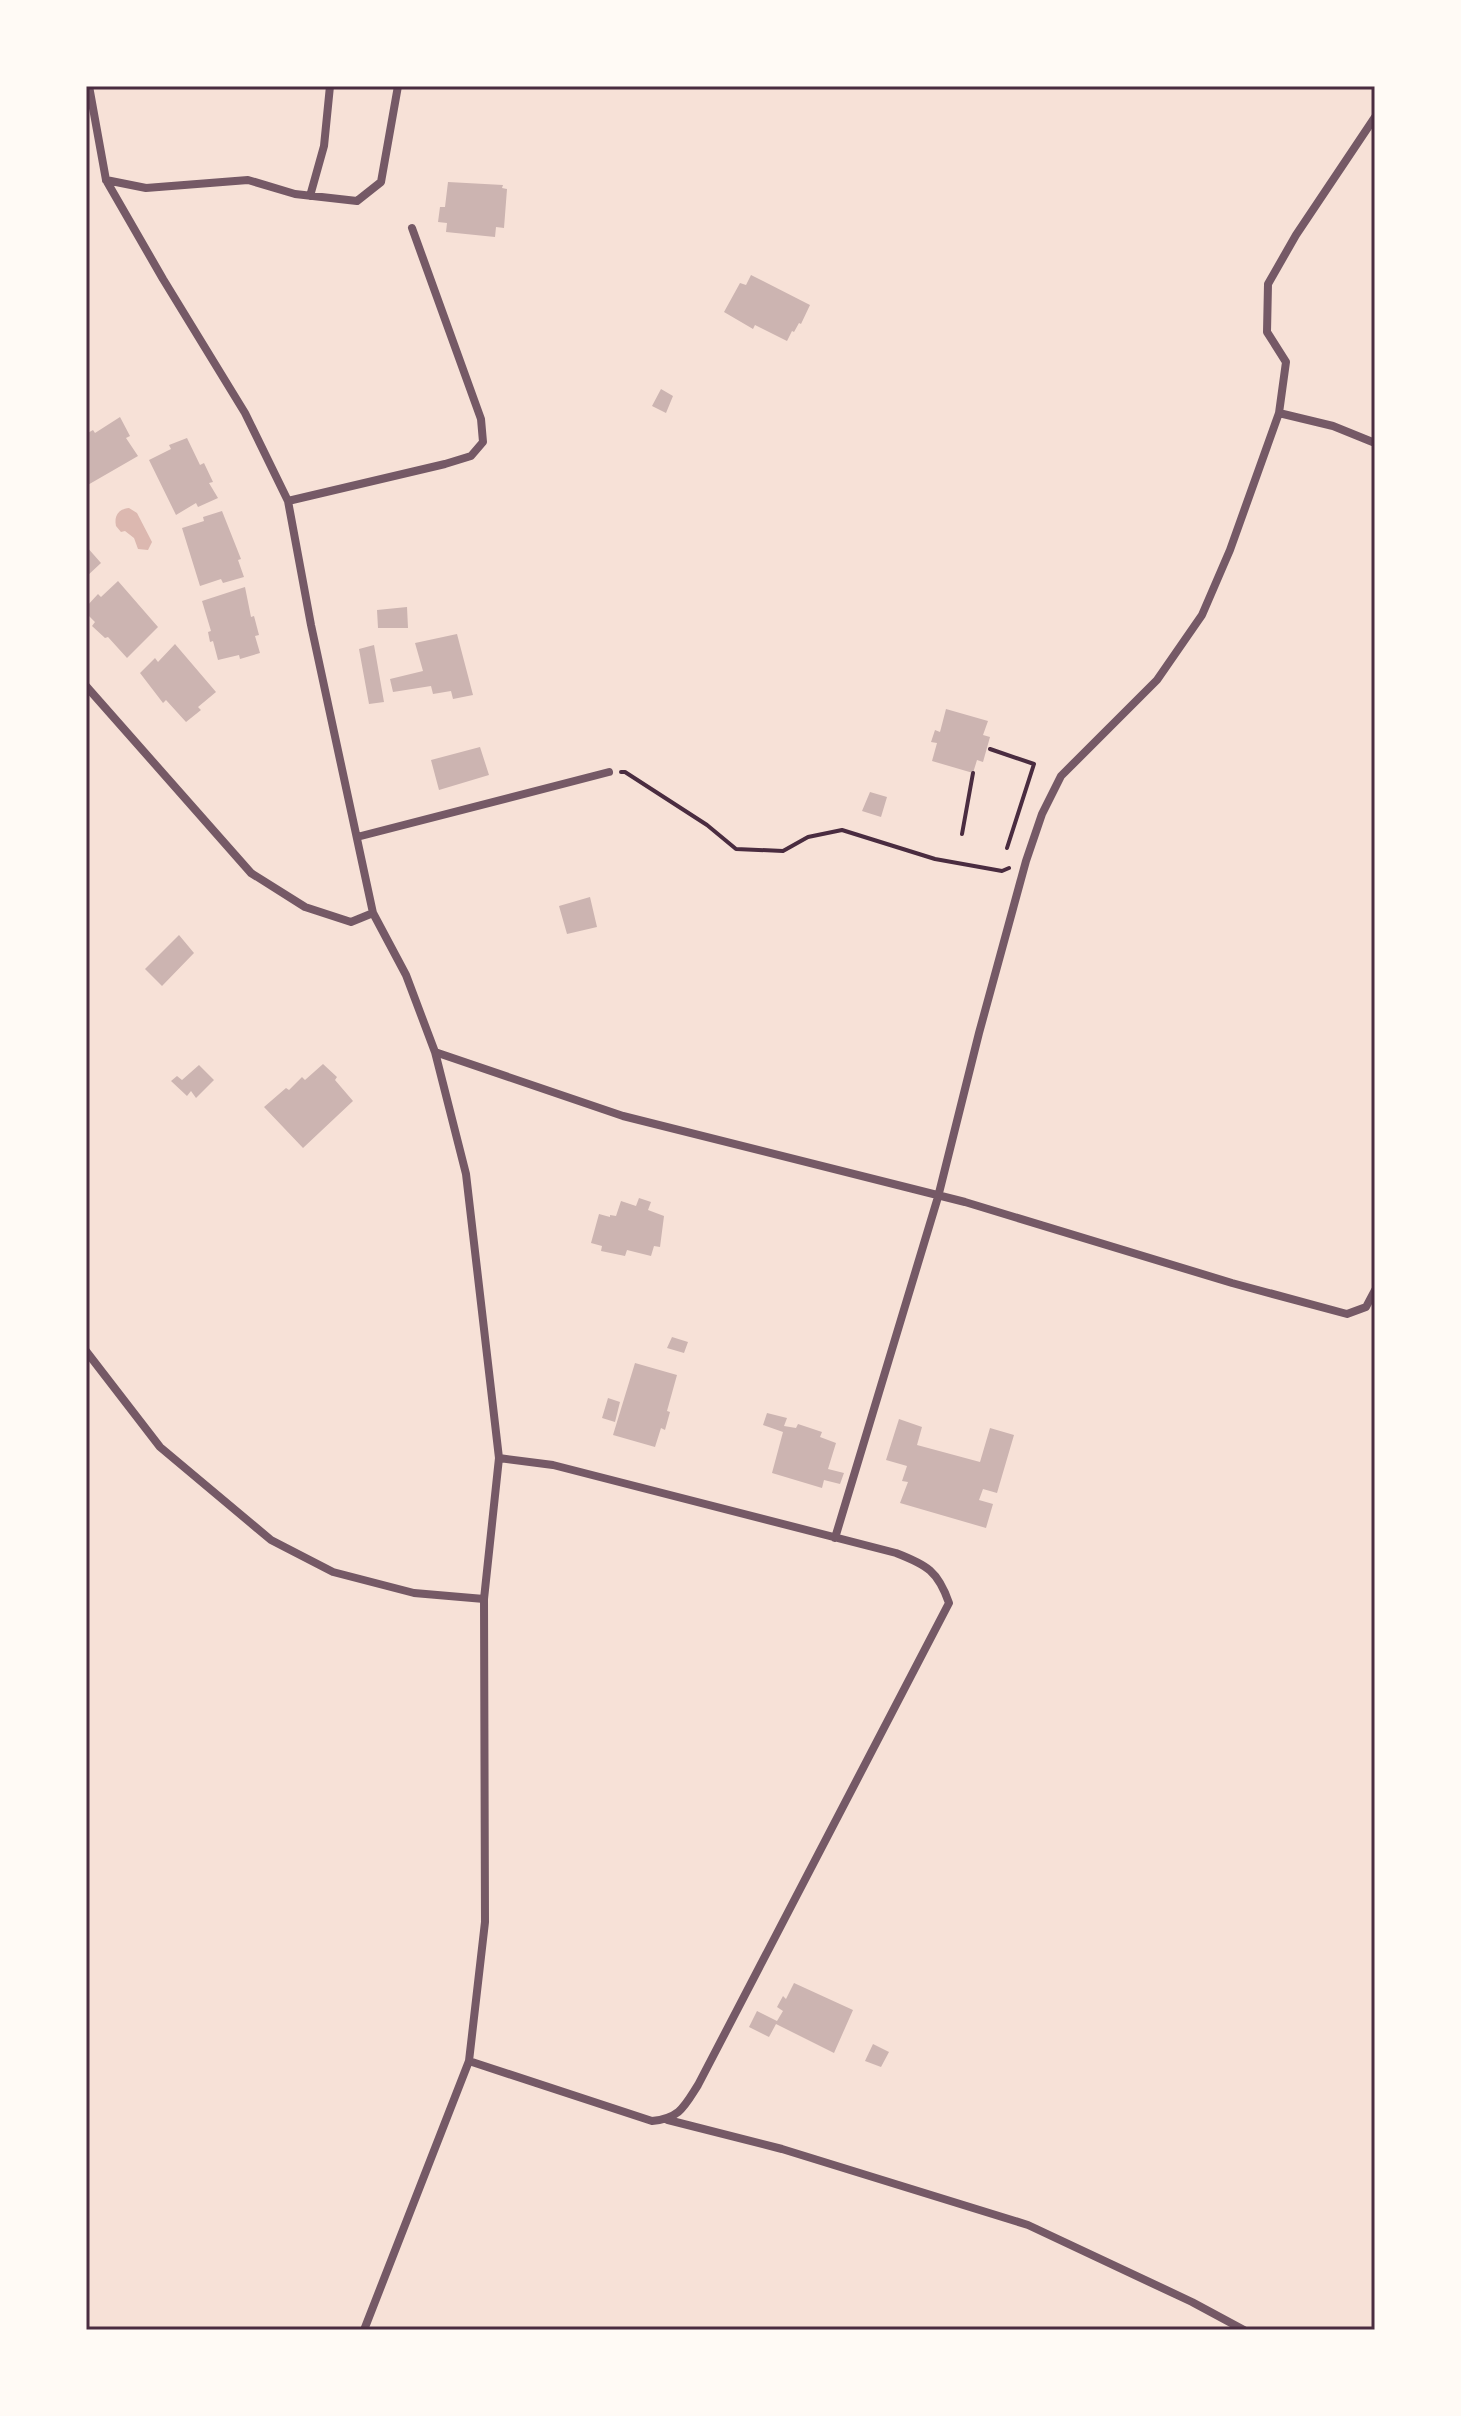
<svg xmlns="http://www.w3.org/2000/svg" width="1461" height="2416" viewBox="0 0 1461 2416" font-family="'Fira Sans',sans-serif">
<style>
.water{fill:#dcb8b0}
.building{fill:#ccb4b1}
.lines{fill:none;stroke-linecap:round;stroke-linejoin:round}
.path{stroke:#4a2c40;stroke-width:4}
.minor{stroke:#755966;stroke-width:8}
.neatline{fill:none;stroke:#4a2c40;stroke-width:3}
</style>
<rect width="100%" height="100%" fill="#f7e1d7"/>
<path class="water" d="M129,508L137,513L152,542L148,550L138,549L134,538L125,531L121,532L116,526C114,516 118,509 129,508Z"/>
<path class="building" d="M448,182L503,185L502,188L507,189L504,228L496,227L495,237L446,232L447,223L438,222L440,207H445Z
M751,275L810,305L801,324L799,323L794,332L792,331L787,341L755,325L753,329L724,312L740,283L746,285Z
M661,389L673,396L666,413L652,406Z
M120,417L130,436L126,438L138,456L86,486V434L93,430L95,433Z
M187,438L200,465L204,463L213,482L209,483L218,498L198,507L196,503L176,515L149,460L171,449L169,445Z
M222,511L241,559L238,560L244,577L223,583L221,579L200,586L182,528L204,521L203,517Z
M86,546L101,563L86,577Z
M118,581L158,627L127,658L108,637L105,638L92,626L95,622L86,613V607L98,594L101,597Z
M245,587L251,617L254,616L259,635L255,636L260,653L240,659L239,655L218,660L213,641L210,642L208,632L211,631L202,601Z
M407,607L408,628H378L377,610Z
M457,634L473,695L453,699L451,691L433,694L431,686L393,692L390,679L423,671L415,643Z
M175,644L216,692L198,707L201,710L186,722L166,700L163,703L140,673L155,658L158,662Z
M374,645L384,702L369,704L359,649Z
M946,709L988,721L983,735L990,737L983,762L977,760L973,773L932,761L937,743L931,742L935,730L940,732Z
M480,747L489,775L439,790L431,760Z
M870,792L887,797L881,817L862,811Z
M590,897L597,927L567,934L559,906Z
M179,935L194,953L162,986L145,969Z
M323,1064L337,1077L335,1080L353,1101L303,1148L264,1107L286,1088L289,1090L302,1077L305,1080Z
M199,1065L214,1080L196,1098L191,1091L187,1096L171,1081L177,1076L182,1080Z
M639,1198L651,1202L648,1210L664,1216L660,1247L654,1246L651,1256L627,1250L625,1256L601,1251L602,1246L591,1243L599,1214L610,1217V1215L616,1216L621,1201L636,1206Z
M672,1337L688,1342L684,1353L667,1348Z
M635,1363L677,1375L667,1411L670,1412L665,1430L661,1428L655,1447L613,1435Z
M608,1398L620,1402L615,1422L602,1418Z
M767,1413L787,1418L784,1426L796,1428L798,1424L822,1432L820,1437L836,1443L828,1469L844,1473L840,1484L824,1480L822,1488L772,1473L783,1432L763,1425Z
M899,1419L922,1427L917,1445L980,1462L990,1428L1014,1435L997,1493L983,1489L979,1500L993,1504L986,1528L900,1503L908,1482L902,1481L907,1466L886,1460Z
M794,1983L853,2010L834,2053L776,2024L769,2037L749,2027L757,2011L777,2021L783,2011L777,2007L783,1996L786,1999Z
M873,2044L889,2052L881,2067L865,2061Z"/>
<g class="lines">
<path class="path" d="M990,749L1034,764L1007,848
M621,772H625L707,825L736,849L783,851L808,837L842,830L935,859L1002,871L1009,868
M962,834L973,773"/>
<path class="minor" d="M89,86L106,180L163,279L245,413L288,501L311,625L373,913L406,975L435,1052L623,1116L965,1202L1232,1283L1347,1314L1366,1307L1375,1290
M106,180L146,188L248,180L295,194L357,201L381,182L398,86
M310,196L324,146L330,86
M1279,413L1333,426L1375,443
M288,501L445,464L471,456L483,442L481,419L412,228
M86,686L251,873L305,907L351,922L373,913
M357,837L609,772
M435,1052L466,1174L499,1458L553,1465L896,1553C927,1565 938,1571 949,1603L698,2085C684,2107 680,2118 652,2121L469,2061
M86,1351L160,1447L271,1540L333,1572L414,1593L484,1599L499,1458
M835,1538L938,1197L979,1033L1026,861L1042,814L1061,776L1157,680L1202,615L1230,550L1279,413L1286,362L1267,332L1268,284L1296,235L1375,117
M668,2120L782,2149L1028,2225L1192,2302L1244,2330
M364,2330L469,2061L485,1922L484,1599"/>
</g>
<rect width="1461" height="2416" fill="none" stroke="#fffaf5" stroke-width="176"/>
<rect x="88" y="88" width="1285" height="2240" class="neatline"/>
</svg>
